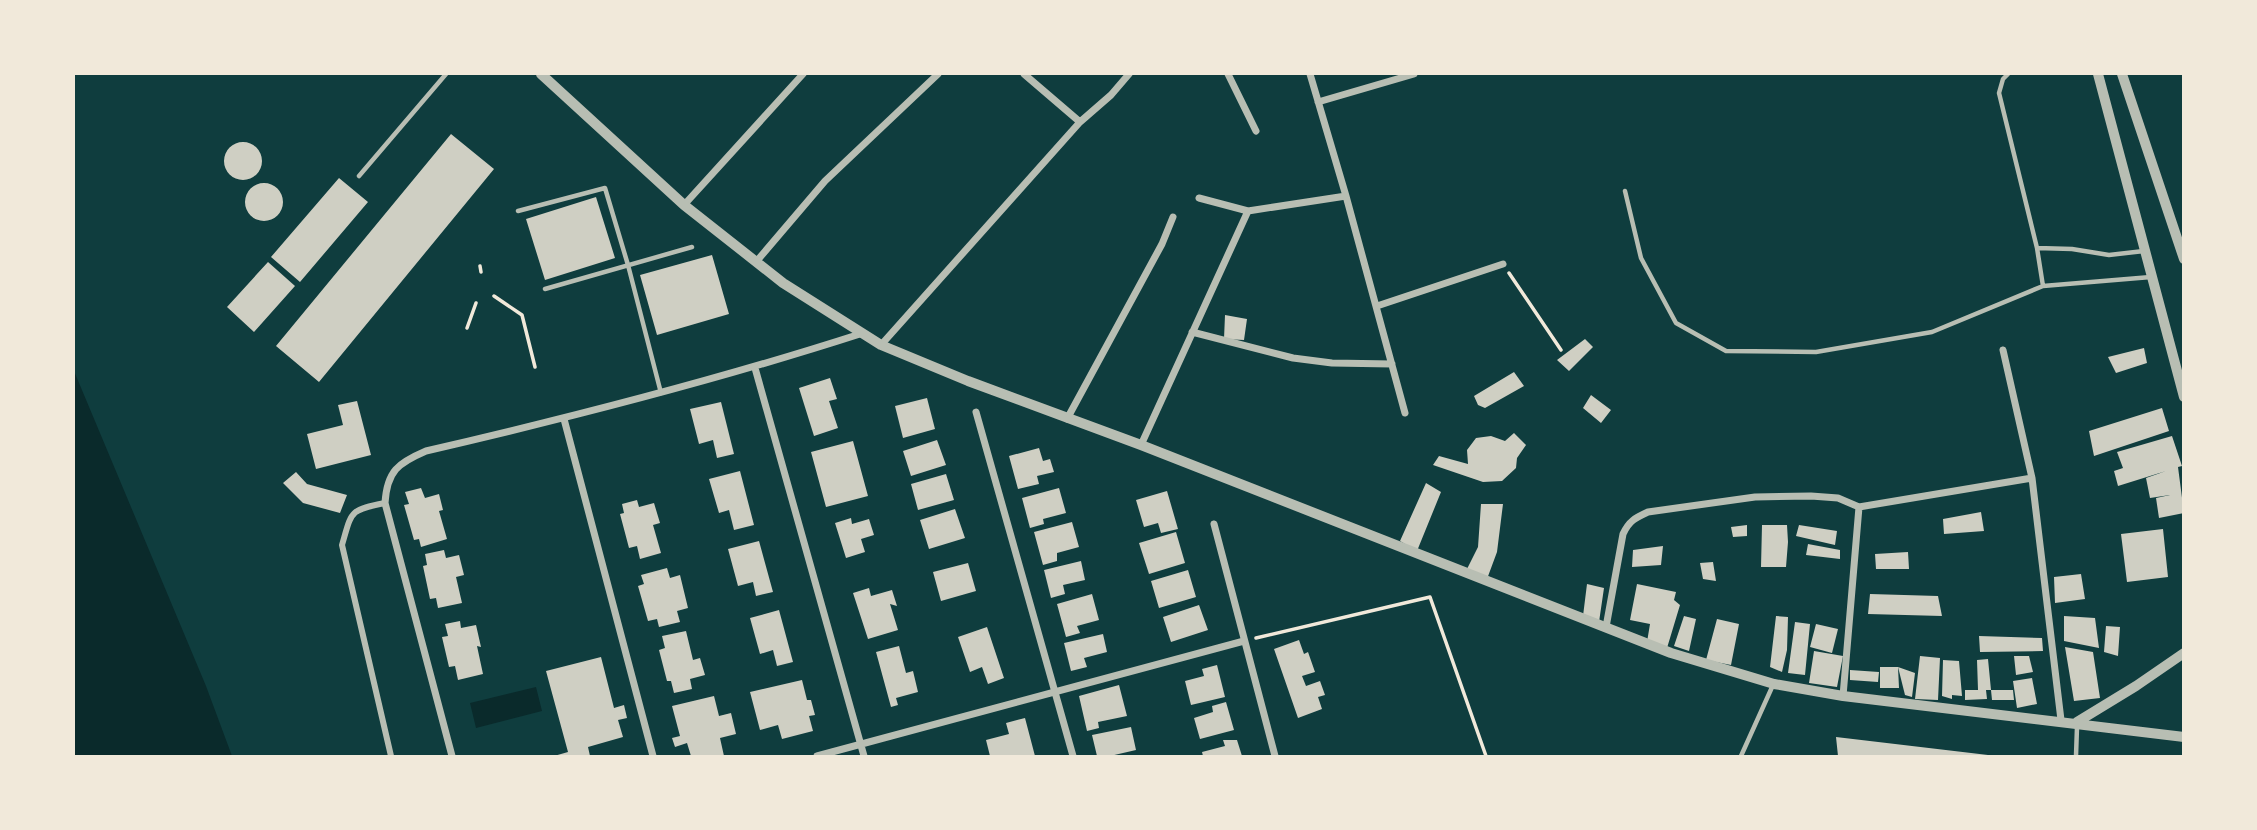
<svg xmlns="http://www.w3.org/2000/svg" width="2257" height="830" viewBox="0 0 2257 830" font-family="'Nunito Sans',sans-serif">
<style>
.water{fill:#0a2a2b}
.building{fill:#cfcfc3}
.lines{fill:none;stroke-linecap:round;stroke-linejoin:round}
.path{stroke:#f1e9da;stroke-width:3.5}
.service{stroke:#b8beb3;stroke-width:4.5}
.pedestrian{stroke:#b8beb3;stroke-width:6}
.minor{stroke:#b8beb3;stroke-width:7}
.tertiary{stroke:#b8beb3;stroke-width:10}
</style>
<rect width="100%" height="100%" fill="#0f3d3e"/>
<path class="water" d="M74,371L206,686L232,756H74Z
M536,687L542,711L476,728L470,703Z"/>
<path class="building" d="M451,134L494,169L319,382L276,346Z
M224 161a19 19 0 1 1 38 0a19 19 0 1 1-38 0Z
M339,178L368,202L300,282L271,257Z
M245 202a19 19 0 1 1 38 0a19 19 0 1 1-38 0Z
M596,197L615,258L545,280L526,219Z
M712,255L729,314L657,335L640,275Z
M268,262L295,286L254,332L227,307Z
M1225,315L1247,319L1244,340L1224,339Z
M1585,339L1593,347L1569,371L1557,360Z
M2144,348L2147,363L2116,373L2108,357Z
M1514,372L1524,386L1485,408L1478,405L1474,396Z
M830,378L837,399L829,401L838,428L814,436L799,388Z
M1591,395L1611,410L1601,423L1583,408Z
M927,398L935,429L903,438L895,406Z
M357,401L371,455L316,469L307,434L343,425L338,405Z
M721,402L734,454L717,458L713,440L699,444L690,409Z
M2162,408L2169,431L2094,456L2089,431Z
M1514,433L1526,445L1517,458L1516,468L1502,481L1483,482L1433,465L1439,456L1468,464L1467,450L1476,438L1491,436L1505,441Z
M2172,436L2182,466L2178,467L2184,513L2159,518L2156,498L2170,495L2150,498L2146,478L2166,471L2118,486L2114,471L2123,468L2117,452Z
M937,440L946,465L911,476L903,451Z
M853,441L868,496L826,507L811,452Z
M1039,448L1043,461L1050,459L1054,472L1037,476L1039,484L1018,489L1009,456Z
M740,471L754,525L734,530L729,510L719,513L709,479Z
M296,472L307,484L347,495L340,513L303,503L283,483Z
M946,474L954,500L918,510L911,484Z
M1426,483L1441,492L1417,551L1400,541Z
M421,488L425,498L439,494L443,510L439,511L447,539L421,547L419,539L414,540L404,505L409,504L405,492Z
M1059,488L1066,513L1043,519L1044,524L1030,528L1022,498Z
M1167,491L1178,529L1161,533L1158,523L1144,527L1136,500Z
M637,500L639,507L654,503L660,523L653,525L661,553L640,559L637,546L629,548L620,514L624,513L622,504Z
M1481,504H1503L1497,552L1487,579L1466,571L1478,547Z
M955,509L965,538L929,549L920,520Z
M1981,512L1984,531L1944,534L1943,519Z
M851,518L852,524L869,519L874,535L861,539L865,552L846,558L835,523Z
M1072,522L1079,547L1057,553V561L1043,565L1034,532Z
M1747,525V536L1733,537L1731,527Z
M1762,525H1787L1788,542L1786,567H1761Z
M1799,525L1837,531L1835,545L1796,536Z
M2163,529L2168,577L2127,582L2121,534Z
M1176,532L1185,563L1149,574L1139,543Z
M759,541L773,592L756,596L753,582L738,586L728,549Z
M1808,544L1840,550V559L1806,555Z
M1663,546L1661,565L1632,567L1633,550Z
M444,550L446,558L459,555L464,575L456,577L462,603L438,608L436,598L430,599L423,566L427,565L425,554Z
M1908,552L1909,569H1876L1875,554Z
M1081,561L1085,580L1063,585L1065,594L1051,598L1044,570Z
M1713,562L1716,581L1703,579L1700,563Z
M968,563L976,591L941,601L933,572Z
M667,568L670,578L680,575L688,608L677,611L680,622L659,627L657,619L648,621L638,586L644,584L641,575Z
M1188,570L1196,597L1159,608L1151,581Z
M2081,574L2085,599L2055,603L2054,577Z
M1587,584L1604,588L1599,622L1583,616Z
M1637,584L1676,592L1674,600L1680,605L1667,648L1647,642L1650,624L1630,620Z
M869,588L871,596L892,590L897,606L890,604L898,630L868,639L853,593Z
M1092,594L1099,620L1077,626L1080,633L1066,637L1057,604Z
M1870,594L1938,596L1942,616L1868,614Z
M1199,605L1208,630L1171,642L1163,617Z
M779,610L793,662L777,666L773,650L760,654L750,618Z
M1684,616L1696,619L1689,651L1674,646Z
M1776,616L1788,617L1787,650L1782,672L1770,667Z
M2064,616L2095,618L2099,648L2064,641Z
M1717,619L1739,624L1731,665L1706,660Z
M460,621L461,628L476,625L481,647L477,646L483,674L458,680L455,666L449,667L442,637L448,636L445,624Z
M1795,622L1810,624L1805,675L1788,673Z
M1816,624L1838,629L1832,653L1810,647Z
M2106,626L2120,627L2118,656L2104,652Z
M987,627L1004,678L988,684L982,667L970,672L958,637Z
M686,631L693,660L700,658L705,675L690,679L692,689L674,693L671,681H667L659,650L665,648L662,636Z
M1103,634L1107,652L1084,658L1087,667L1071,671L1064,643Z
M1979,636L2042,638L2043,651L1980,652Z
M1299,640L1304,654L1308,652L1315,672L1302,676L1306,686L1320,681L1325,695L1318,697L1322,709L1298,718L1274,649Z
M899,646L906,673L913,671L918,692L896,698L898,705L891,707L876,652Z
M2065,647L2093,652L2100,698L2074,701Z
M1814,651L1843,656L1837,687L1809,683Z
M1920,656L1940,658L1938,700L1915,699Z
M2014,656H2029L2033,672L2016,675Z
M601,657L614,708L624,705L627,718L618,720L623,737L588,747L590,756H554L568,752L546,671Z
M1988,659L1991,690H1986L1987,699L1965,700V690H1978L1977,660Z
M1943,660L1959,661L1962,696L1952,695V699L1942,696Z
M1217,665L1225,697L1191,705L1185,681L1204,676L1202,669Z
M1880,667H1898L1899,688H1880Z
M1898,667L1915,673L1912,697L1905,695Z
M1850,670L1879,672L1878,682L1850,680Z
M2032,678L2037,704L2017,708L2013,681Z
M802,680L807,700H811L815,715L809,716L813,731L782,739L778,725L760,730L750,692Z
M1119,685L1127,716L1098,722L1099,728L1087,731L1079,696Z
M1991,690H2013L2014,700H1992Z
M714,696L719,716L731,713L736,734L720,738L724,756H691L687,743L675,747L672,738L680,736L672,706Z
M1226,702L1234,730L1200,739L1194,718L1213,712L1212,706Z
M1025,718L1035,756H990L986,740L1009,734L1006,723Z
M1131,727L1136,750L1110,756H1097L1092,735Z
M1836,737L1988,755V756H1838Z
M1223,740H1237L1242,756H1203L1202,752L1225,746Z"/>
<g class="lines">
<path class="path" d="M480,266L481,272
M1509,273L1561,350
M494,296L522,315L535,367
M467,328L476,303
M1256,638L1430,597L1486,756"/>
<path class="service" d="M2008,74L2003,79L1999,93L2037,248L2043,286
M359,176L446,74
M1625,191L1641,258L1676,323L1726,351L1816,352L1932,332L2043,286L2151,277
M518,211L605,188L628,265L661,393
M2037,248L2072,249L2109,255L2144,251
M545,289L692,247
M1741,756L1773,685
M2076,756L2077,727"/>
<path class="pedestrian" d="M385,503C349,510 352,511 342,545L391,756"/>
<path class="minor" d="M1024,74L1080,122
M1228,74L1256,131
M1310,74L1346,196L1405,413
M1318,102L1414,74
M1199,198L1248,211L1346,196
M684,205L803,74
M756,262L825,181L938,74
M1377,306L1503,264
M1192,332L1293,358L1332,363L1392,364
M881,345L1080,122L1111,95L1129,74
M2003,350L2032,478L2061,720
M755,368L864,756
M976,412L1073,756
M564,419L653,756
M1067,419L1162,244L1173,217
M1141,445L1248,211
M1214,524L1275,756
M1606,627L1623,534C1629,521 1635,518 1648,512L1755,497L1811,496L1838,498L1859,507L2032,478
M1843,696L1859,507
M452,756L385,503C387,471 398,463 426,451C573,417 717,380 860,334
M817,756L1244,641"/>
<path class="tertiary" d="M541,74L684,205L783,283L881,345L968,381L1141,445L1671,653L1774,684L1843,696L2184,737
M2098,74L2184,397
M2122,74L2184,259
M2077,722L2136,686L2184,653"/>
</g>
<rect width="2257" height="830" fill="none" stroke="#f1e9da" stroke-width="150"/>
</svg>
